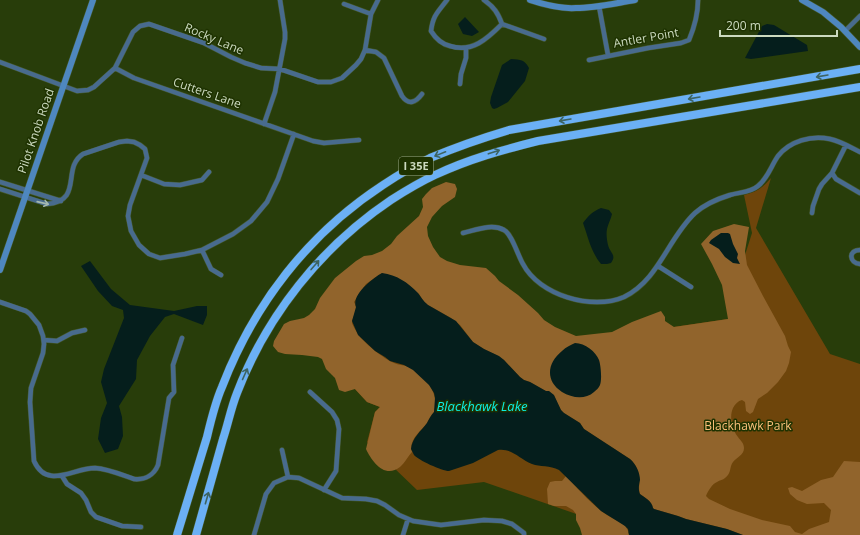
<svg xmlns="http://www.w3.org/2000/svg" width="860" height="535" viewBox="0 0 860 535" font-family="'Open Sans',sans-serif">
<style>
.green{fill:#6e450b}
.forest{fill:#91642c}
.water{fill:#051e1c}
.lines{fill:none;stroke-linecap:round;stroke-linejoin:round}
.street-casing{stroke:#46592b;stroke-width:5.5}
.secondary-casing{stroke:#46592b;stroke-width:7}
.highway-casing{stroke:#46592b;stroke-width:9}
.street{stroke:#486b8e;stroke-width:4.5}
.secondary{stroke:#4e87bf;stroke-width:6}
.highway{stroke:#6bb0f5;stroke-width:8}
.oneway{stroke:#3d6462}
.oneway2{stroke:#a4b9b0}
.labels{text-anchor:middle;stroke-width:3;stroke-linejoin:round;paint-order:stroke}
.shield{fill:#1e3200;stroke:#98a886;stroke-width:1}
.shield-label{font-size:11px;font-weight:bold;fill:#ccdabf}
.street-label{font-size:12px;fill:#ccdabf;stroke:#1e3200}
.park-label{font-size:12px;fill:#fcc07b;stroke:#1e3200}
.water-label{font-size:13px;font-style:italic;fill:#0cede4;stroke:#1e3200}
</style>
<rect width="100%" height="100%" fill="#283d0a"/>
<path class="green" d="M771,178L756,228L830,354L860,364V535H637L484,482L417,490L367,442L375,412L380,407L367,402L320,352L310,319L393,251L536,347L728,319L742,277L739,274L752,233L744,195C758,191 761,189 771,178Z"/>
<path class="forest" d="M446,182L455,184L457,189L455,197L442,206L432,217L427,227L428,236L433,247L440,257L447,261L460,265L486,268L495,276L499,281L518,295L538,313L544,320L555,327L576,336L612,332L632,322L661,311L665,317V321L674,327L728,319L722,285L712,264L701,244L713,231L734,224L749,227L745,251L747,265L763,296L785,336L788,346L791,352L789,363L786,371L778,382L767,393L758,399L753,412L750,414L746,411L745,402L742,400C738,401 735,404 733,408C729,417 732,429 738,437C740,440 744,443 744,448C744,455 737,457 733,462C729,467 732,473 725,478C723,480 720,480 717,482C712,484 708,491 706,496L709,499L730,509L762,520L790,526L795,532L802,534L809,529L829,522L831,510L824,503L807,504L797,500L790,494L788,488L792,487L802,491L821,480L833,477L844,461L860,462V535H743L727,529L686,519L678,516L654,509L653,508C652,501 644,497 640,494C638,488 640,483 639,477C639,471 635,463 630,459L584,429L580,423L564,413L561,410L554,396L530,382L524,380L520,377L504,360L494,354L484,349L473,342L460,325L451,318L428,305L424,302L419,294L382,273L366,284L354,302C355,304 356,306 356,308C356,313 352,318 352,323C353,326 356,331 358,334C363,342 384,359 394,363C398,365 404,365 409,367C425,375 440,393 434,412C431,415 429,419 427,423C421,431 408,440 412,452C408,456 405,463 400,467C385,479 372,462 366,449L375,412L380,407L367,402L355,389L345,392L339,390L335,378L326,369L322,359L318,357L302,355L285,354L278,352L273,346L274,341L284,324L290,321L304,318L309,315L315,309L320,298L335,278L356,261L364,256L372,255L382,251L391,244L397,236L419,216L423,207L422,199L426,194L432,188Z
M566,476C579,490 592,505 607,515C616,521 628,523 629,535H582L580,528L576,520V514L573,510L566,506H554L548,504L547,489L550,482L555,481H562Z"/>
<path class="water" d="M465,17L479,32L472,36L463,34L458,24Z
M767,24L774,25L807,45L808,51L751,59L745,58L762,26Z
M511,59C521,60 524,59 529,68L525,81L508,102L497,108L494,109L492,108L490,103L491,97L502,65Z
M601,208L609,210L612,214C611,219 608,224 607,229C606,234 607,241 608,245C610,253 617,255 611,263L607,264H601C591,252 588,237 583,223C588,216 593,211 601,208Z
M721,233H728L730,234L733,244L738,254L737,258L740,264L733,263L725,257L719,249L709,243L711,240Z
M90,261L111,289L130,305L174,311L197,306H207V315L203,325L174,314L165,317L150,336L137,360L136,379L119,406L122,417L123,436L118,449L105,453L98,439L101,418L107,403L101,382L104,369L124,318L123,310L112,306L98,291L81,266Z
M382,273C397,275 407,282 418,293C421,297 423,301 428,305L456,321L473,342L484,349L499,356L504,360L520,377L524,380L530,382L546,391H549L554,395L561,410L564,413L580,423L584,429L630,459C636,464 640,473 640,480C639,485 638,489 640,494C644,497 652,501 653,508L654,509L678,516L686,519L727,529L743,535H629L628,529L625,526L601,511L559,470C550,465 540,467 532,464C519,459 512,448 498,450L473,463L449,471C442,471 418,460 414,455C413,453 412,451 411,449C412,438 421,431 427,423C429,419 431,415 434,412L435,398L434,393L429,385L413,370L404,365L390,361L385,357L375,351L358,335L352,321L356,307C351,295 373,278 382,273Z
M575,343C585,343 596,352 599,360C601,366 602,380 600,385C599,388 596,390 594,392C585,400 572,398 562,392C545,381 547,363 562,351C566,347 571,345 575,343Z"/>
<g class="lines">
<g class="street-casing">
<path id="street" d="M447,0C438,12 433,15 431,31C436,39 441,44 450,46C472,53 487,39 502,24C498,13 494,7 484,0
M344,4L371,14
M599,6L608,55
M502,24L544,39
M845,31L860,16
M365,50L376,52L384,58L402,96C409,106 416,102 422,94
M589,60L648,48L681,43L689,40C694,28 698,13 698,0
M0,62L77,91L88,90L94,87L115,68L133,32L140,26L149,24L204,43L231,57L245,63L261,68L280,69L318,82H331L342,78L356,65L361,59L365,50L371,14L378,0
M115,68L134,78L313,141L324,143L359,140
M460,84L461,74L466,58V48
M264,124L275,92L285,39V32L280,0
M832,173L836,179L860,193
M141,175L164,184L180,185L202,180L209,172
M0,182L61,201
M0,189L47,204C84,201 61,168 83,154L119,142L127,141L134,142L140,145L145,149L147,158L130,205L128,216L131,231L139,245L149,254L160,258L185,254L202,250L233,234L251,221L267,202L278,179L294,134
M812,213L813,206L819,189L822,184L832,173L846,145
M463,233C476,230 492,223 504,230C512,234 518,256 523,264C539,295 592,311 624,297C659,280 668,238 695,213C705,204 717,199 730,195C739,192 750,193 758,186C768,178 771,166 778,156C790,141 811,135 830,139C840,141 850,147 860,152
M202,250L211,269L221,275
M860,250C848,250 849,263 860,264
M658,266L691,287
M0,302L26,311L30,314L39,325L43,336L44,344L43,353L31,388L30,402L34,461C47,490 73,468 95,468C109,469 122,475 134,479C145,480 154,475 158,465L169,398L174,392L173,365L182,338
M44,340L57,341L72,333L85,330
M310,392L332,412L337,420L339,429L336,471L324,490
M282,450L288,477
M62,476L67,484L81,493L86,500L91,512L96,517L122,526L141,527
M254,535L266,494L274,483L288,477L299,478L342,498L366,499L377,501L385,505L399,515L413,521L441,525L484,520L502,521L512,524L524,533V535
M403,535L408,519"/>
</g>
<g class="secondary-casing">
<path id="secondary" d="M530,0C545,5 561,9 576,8C596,8 616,3 635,0
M802,0L823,12L841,27L860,47
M0,270L93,0"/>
</g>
<g class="highway-casing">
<path id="highway" d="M177,535C187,502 197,469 207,437C211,420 215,403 222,387C254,304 308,234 383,185C398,175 413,166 430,158C456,147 482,138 509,130L860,69
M196,535C205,503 214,471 223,439C228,424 231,408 237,393C267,315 321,247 391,200C405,191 420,182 435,175C469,159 502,150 538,141L860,87"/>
</g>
<use href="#street" class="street"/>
<use href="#secondary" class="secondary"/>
<use href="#highway" class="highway"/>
</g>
<defs><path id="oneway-shaft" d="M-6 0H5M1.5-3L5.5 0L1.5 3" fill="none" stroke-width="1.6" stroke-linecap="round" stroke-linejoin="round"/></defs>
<g class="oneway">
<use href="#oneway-shaft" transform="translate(822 76) rotate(170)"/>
<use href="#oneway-shaft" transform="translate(694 98) rotate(170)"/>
<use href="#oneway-shaft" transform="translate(565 120) rotate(170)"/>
<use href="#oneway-shaft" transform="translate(494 152) rotate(-18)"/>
<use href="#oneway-shaft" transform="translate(440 154) rotate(158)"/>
<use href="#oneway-shaft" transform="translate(315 265) rotate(-49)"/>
<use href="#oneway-shaft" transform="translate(245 374) rotate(-66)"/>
<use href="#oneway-shaft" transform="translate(207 498) rotate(-74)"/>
</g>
<use class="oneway2" href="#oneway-shaft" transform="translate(43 203) rotate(13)"/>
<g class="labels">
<rect class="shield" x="399" y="157" width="34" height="18" rx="3"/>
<g class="shield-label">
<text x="416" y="170">I 35E</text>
</g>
<g class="street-label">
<text transform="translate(646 38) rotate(-10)" y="4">Antler Point</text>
<text transform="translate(214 39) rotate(23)" y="4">Rocky Lane</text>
<text transform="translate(207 93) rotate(19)" y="4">Cutters Lane</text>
<text transform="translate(36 131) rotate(-71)" y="4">Pilot Knob Road</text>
</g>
<g class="park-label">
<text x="748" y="430">Blackhawk Park</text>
</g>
<g class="water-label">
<text x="482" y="411">Blackhawk Lake</text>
</g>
</g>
<path d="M720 30v6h117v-6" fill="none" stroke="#ccdabf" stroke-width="2"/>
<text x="726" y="30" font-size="12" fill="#ccdabf" stroke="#1e3200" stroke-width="3" paint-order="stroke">200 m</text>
</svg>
